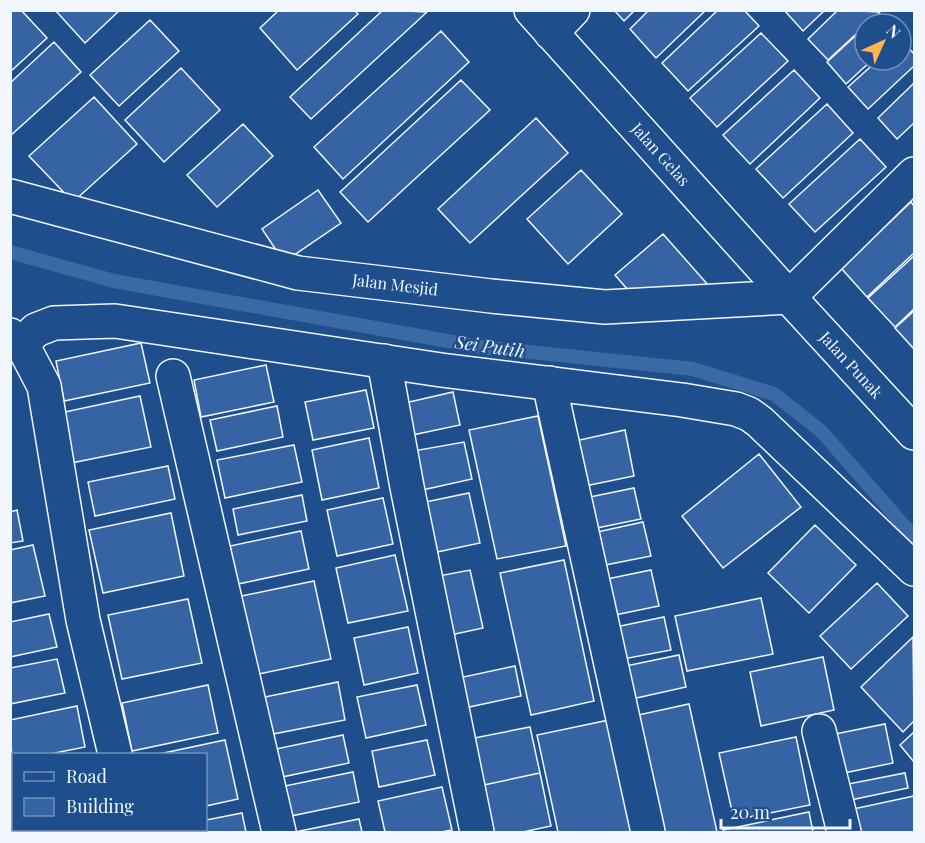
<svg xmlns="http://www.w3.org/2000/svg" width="925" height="843" viewBox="0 0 925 843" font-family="'Playfair Display',serif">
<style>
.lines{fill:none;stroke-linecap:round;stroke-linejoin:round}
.stream{stroke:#3b69a3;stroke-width:14}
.building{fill:#3563a3;stroke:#f2f6ff;stroke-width:1.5}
.minor-casing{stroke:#f2f6ff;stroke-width:36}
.minor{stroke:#1f4e8c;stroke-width:33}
.labels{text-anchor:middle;stroke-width:4.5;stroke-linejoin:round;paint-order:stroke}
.street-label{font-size:16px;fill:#f2f6ff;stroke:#1f4e8c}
.water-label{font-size:18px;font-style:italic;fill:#f2f6ff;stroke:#1f4e8c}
</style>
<rect width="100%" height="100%" fill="#1f4e8c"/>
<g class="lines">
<path class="stream" d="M10,252L114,281L481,347L693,369L774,394L821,431L914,537"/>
</g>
<path class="building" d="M10,10H21L47,38L10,72Z
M55,10H120L85,43Z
M279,10H354L358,14L297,70L260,28Z
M383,10L427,12L311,119L290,97Z
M614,10H635L624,21Z
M649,10H706L656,58L630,29Z
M718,10H744L759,26L688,91L662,63Z
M784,10H825L803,31Z
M838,10L880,12L828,60L808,39Z
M879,14L889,24H868Z
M150,20L179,51L119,106L90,75Z
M865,27V60H872L846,84L827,62Z
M441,31L469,62L343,179L314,147Z
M761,33L788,61L717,127L690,98Z
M901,39L914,54V66L868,109L848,87L878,60H901Z
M54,42L81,72L10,136V83Z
M181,68L220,110L164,162L125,120Z
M794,70L820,98L750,164L723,135Z
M461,80L490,110L368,222L340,192Z
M914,83V123L897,139L878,118Z
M94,97L137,144L73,202L29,156Z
M827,104L853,133L783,198L756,169Z
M536,118L568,153L470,243L438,209Z
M243,124L273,156L217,207L187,175Z
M860,139L886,167L815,232L789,204Z
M581,170L622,214L568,264L527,219Z
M318,190L341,223L284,262L262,229Z
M911,202L914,206V253L867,297L841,268Z
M663,234L709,286L634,297L615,275Z
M914,256V309L895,327L868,298Z
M914,311V349L895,328Z
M141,343L150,383L64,401L56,361Z
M266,365L274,402L201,417L194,380Z
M366,390L374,428L313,440L305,402Z
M453,392L460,425L403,437L396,405Z
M140,396L151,447L71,463L60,413Z
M277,406L283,437L217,451L210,420Z
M538,416L566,546L497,559L469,430Z
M625,430L634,476L575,488L566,443Z
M369,438L379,488L322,500L312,450Z
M464,442L472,479L409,493L402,453Z
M294,445L302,482L225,498L217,460Z
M759,454L801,507L723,568L682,516Z
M168,466L175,499L95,516L88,482Z
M634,488L641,519L587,530L580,499Z
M469,493L480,543L423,555L411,505Z
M302,495L307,521L238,535L233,509Z
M383,498L393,544L337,556L327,510Z
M17,510L23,541L10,543V512Z
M171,513L184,576L103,593L89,530Z
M643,522L651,556L595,567L588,534Z
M815,525L856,565L809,613L768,573Z
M301,531L309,569L238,584L230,546Z
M33,545L45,596L10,603V550Z
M395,555L408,611L348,623L336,568Z
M564,560L594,701L531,715L500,573Z
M470,570L483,628L441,637L428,578Z
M651,570L659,606L605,617L597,581Z
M314,581L331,659L244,677L227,599Z
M877,583L908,616L851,669L820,636Z
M761,598L773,654L687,671L675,616Z
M188,599L202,663L122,679L108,615Z
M49,614L57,647L10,657V622Z
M664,617L671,650L613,661L606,629Z
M408,627L418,673L364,685L354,638Z
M913,637L914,721L903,732L861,687Z
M679,655L686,687L623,701L616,668Z
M823,657L834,710L761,726L750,672Z
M57,659L65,693L10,704V668Z
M515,666L521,696L460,709L454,679Z
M338,682L345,720L268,735L260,698Z
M208,685L218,733L132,751L122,703Z
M417,685L426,725L366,738L357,697Z
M689,704L717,832H654L629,717Z
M77,706L85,747L50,754H14L12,763L10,720Z
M609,720L633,832H558L537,735Z
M885,724L893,763L834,775L825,736Z
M530,727L540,773L479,786L464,740Z
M914,732V762L900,745Z
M343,735L349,763L282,777L276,749Z
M796,737L810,805L734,820L719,753Z
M225,740L238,799L206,806V754H159Z
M427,740L435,775L379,787L372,751Z
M353,772L359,802L286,817L280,787Z
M540,773L551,826L523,832H489L479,786Z
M905,773L908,788L841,802L838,786Z
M442,787L452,830L441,832H385L378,801Z
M914,796V832H849L844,811Z
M809,812L813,832H724L723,830Z
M242,813L246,832H156V831L206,830V820Z
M359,819L362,832H295Z
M24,830H80L81,832H25Z"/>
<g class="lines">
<g class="minor-casing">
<g id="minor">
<path id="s1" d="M531,10L789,297L914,433"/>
<path d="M551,33L573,10"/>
<path id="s2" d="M10,196L298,273L491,296L605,307L789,297"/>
<path d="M789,297L914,174"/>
<path d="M10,335L22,344L44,386L83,620L115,754"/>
<path d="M22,344L36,330L54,323L115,321L441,370L682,400L736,409L749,414L760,422L914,569"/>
<path d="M384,361L407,487L477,832"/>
<path d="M173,376L279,832"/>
<path d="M549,383L648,832"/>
<path d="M819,731L844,832"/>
<path d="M133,830L134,832"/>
</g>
</g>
<use href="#minor" class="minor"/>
</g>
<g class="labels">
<g class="street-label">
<text dy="6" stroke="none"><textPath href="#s1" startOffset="194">Jalan Gelas</textPath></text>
<text dy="6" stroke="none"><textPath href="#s2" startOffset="396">Jalan Mesjid</textPath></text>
<text dy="6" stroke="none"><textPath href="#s1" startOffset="478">Jalan Punak</textPath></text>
</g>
<g class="water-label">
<text transform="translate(490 347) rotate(8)" y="6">Sei Putih</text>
</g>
</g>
<rect width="925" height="843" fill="none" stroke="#f2f6ff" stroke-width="24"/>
<rect x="12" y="753" width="195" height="78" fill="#1f4e8c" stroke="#7391ba" stroke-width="1.5"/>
<rect x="24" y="772" width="30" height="9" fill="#1f4e8c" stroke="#7391ba" stroke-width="1.5"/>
<text x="66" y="783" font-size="18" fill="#f2f6ff">Road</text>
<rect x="24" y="798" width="30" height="18" fill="#3563a3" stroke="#7391ba" stroke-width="1.5"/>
<text x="66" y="813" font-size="18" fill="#f2f6ff">Building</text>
<g transform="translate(883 42) rotate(45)"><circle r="28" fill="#1f4e8c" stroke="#7391ba" stroke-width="1.5"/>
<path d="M0-4.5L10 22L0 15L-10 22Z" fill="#ffb74d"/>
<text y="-9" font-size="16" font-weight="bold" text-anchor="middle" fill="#f2f6ff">N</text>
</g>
<path d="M721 819v9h129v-9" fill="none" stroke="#f2f6ff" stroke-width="3"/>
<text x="730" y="819" font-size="18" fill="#f2f6ff" stroke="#1f4e8c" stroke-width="4.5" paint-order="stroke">20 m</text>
</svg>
